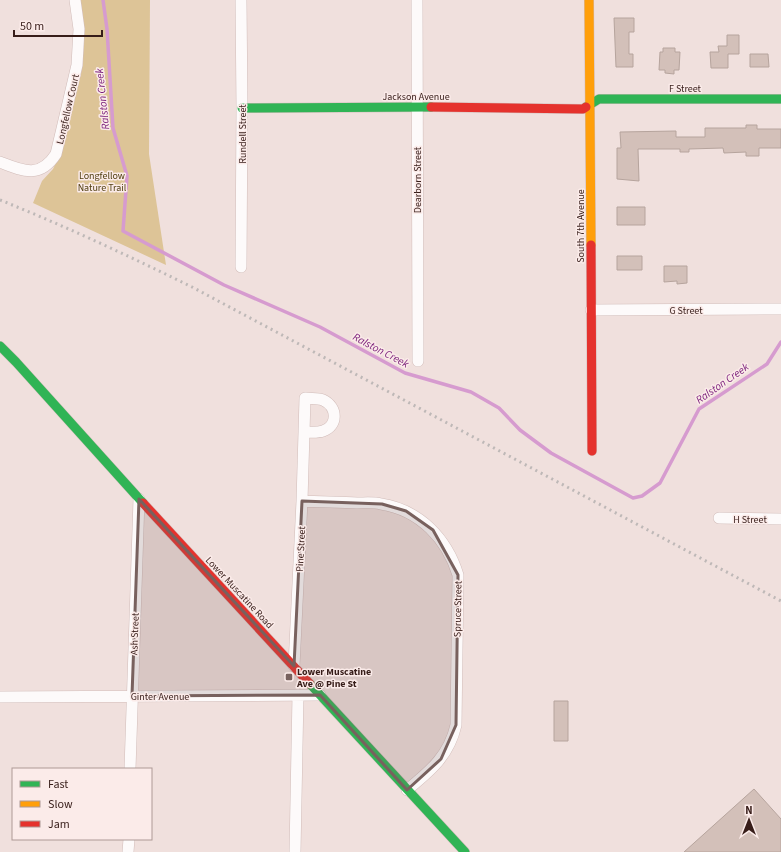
<svg xmlns="http://www.w3.org/2000/svg" width="781" height="852" viewBox="0 0 781 852" font-family="'Source Sans 3',sans-serif">
<style>
.green{fill:#ddc497}
.lines{fill:none;stroke-linecap:round;stroke-linejoin:round}
.stream{stroke:#d69bcf;stroke-width:3.5}
.building{fill:#d3c0b9;stroke:#b6a49d}
.street-casing{stroke:#d1bcb9;stroke-width:12}
.fast-casing{stroke:#d1bcb9;stroke-width:10}
.slow-casing{stroke:#d1bcb9;stroke-width:10}
.jam-casing{stroke:#d1bcb9;stroke-width:10}
.street{stroke:#fdfafa;stroke-width:11}
.fast{stroke:#30b455;stroke-width:9}
.slow{stroke:#ff9f0a;stroke-width:9}
.jam{stroke:#e5322d;stroke-width:9}
.rail{stroke:#beb8b7;stroke-width:3;stroke-dasharray:2 4;stroke-linecap:butt}
.marked{fill:#78615e;fill-opacity:0.2;stroke:#78615e;stroke-width:3;stroke-linejoin:round}
.poi-dot{fill:#78615e;stroke:#fbebe9;stroke-width:1.5}
.labels{text-anchor:middle;stroke-width:3;stroke-linejoin:round;paint-order:stroke}
.street-label{font-size:10px;fill:#371d19;stroke:#fbebe9}
.park-label{font-size:10px;fill:#524012;stroke:#fbebe9}
.poi-label{font-size:10px;font-weight:bold;fill:#371d19;stroke:#fbebe9;text-anchor:start}
.water-label{font-size:11px;font-style:italic;fill:#791d7a;stroke:#fbebe9}
</style>
<rect width="100%" height="100%" fill="#f0e0dd"/>
<path class="green" d="M80,0H150L149,154L166,265L33,203L42,181L53,169L61,152L81,74L84,33Z"/>
<g class="lines">
<path class="stream" d="M103,0L107,29L113,128L127,176L123,231L224,285L320,327L405,373L471,392L499,408L520,430L551,453L633,498L642,496L660,483L699,409L767,364L781,342"/>
</g>
<path class="building" d="M614,18H634V32H629V54H633V67H616Z
M727,35H739V54H728V68H711L710,52H719L718,46H727Z
M663,48H675V52H680L679,70H674V74L665,73V70H659L660,52H663Z
M750,54H768L769,67H750Z
M746,125H757V129H781V148H759V156H746V152L724,153L723,148L689,149V152H680V149H638L639,181L617,179V148H621L620,132L676,131V137H705V128H746Z
M617,207H645V225H617Z
M617,256H642V270H617Z
M664,266H687V283L677,284V281L664,282Z
M554,701H568V741H554Z
M754,789L781,819V852H684Z"/>
<g class="lines">
<g class="street-casing">
<path id="street" d="M241,0L242,108L241,267
M417,0L418,361
M0,162C23,171 40,179 56,154L77,65L79,29L75,0
M591,310L781,309
M302,501C320,502 339,502 357,503C365,503 374,502 381,504C420,510 447,539 458,575L456,725C449,756 430,771 407,790
M719,518L781,519
M294,666L302,501L305,398C311,399 317,398 323,400C338,407 338,426 323,431C317,433 310,432 304,432
M0,697L320,695
M130,769L139,499
M128,852L129,839
M295,852L298,695"/>
</g>
<g class="fast-casing">
<path id="fast" d="M586,107L599,99H781
M242,108L431,107
M0,346L16,362L143,503
M310,684L465,852"/>
</g>
<g class="slow-casing">
<path id="slow" d="M589,0L591,245"/>
</g>
<g class="jam-casing">
<path id="jam" d="M431,107L583,109L586,107
M591,245L592,451
M143,503L310,684"/>
</g>
<use href="#street" class="street"/>
<use href="#fast" class="fast"/>
<use href="#slow" class="slow"/>
<use href="#jam" class="jam"/>
<path class="rail" d="M0,200C65,226 129,256 192,287L781,601"/>
</g>
<path class="marked" d="M139,499L294,666L302,501L382,504L406,511L433,530L458,575L456,725L441,759L407,790L320,695L132,696Z"/>
<rect class="poi-dot" x="285" y="673" width="8" height="8" rx="2"/>
<g class="labels">
<g class="street-label">
<text x="685" y="92">F Street</text>
<text x="416" y="100">Jackson Avenue</text>
<text transform="translate(67 109) rotate(-77)" y="4">Longfellow Court</text>
<text transform="translate(242 134) rotate(-90)" y="4">Rundell Street</text>
<text transform="translate(417 180) rotate(-90)" y="4">Dearborn Street</text>
<text transform="translate(580 226) rotate(-90)" y="4">South 7th Avenue</text>
<text x="686" y="314">G Street</text>
<text x="750" y="523">H Street</text>
<text transform="translate(300 549) rotate(-87)" y="4">Pine Street</text>
<text transform="translate(240 592) rotate(47)" y="4">Lower Muscatine Road</text>
<text transform="translate(457 609) rotate(-89)" y="4">Spruce Street</text>
<text transform="translate(134 634) rotate(-88)" y="4">Ash Street</text>
<text x="160" y="700">Ginter Avenue</text>
</g>
<g class="park-label">
<text x="102" y="179">Longfellow<tspan x="102" dy="12">Nature Trail</tspan></text>
</g>
<g class="poi-label">
<text x="297" y="675">Lower Muscatine<tspan x="297" dy="12">Ave @ Pine St</tspan></text>
</g>
<g class="water-label">
<text transform="translate(102 99) rotate(-96)" y="4">Ralston Creek</text>
<text transform="translate(381 350) rotate(28)" y="4">Ralston Creek</text>
<text transform="translate(722 383) rotate(-35)" y="4">Ralston Creek</text>
</g>
</g>
<rect x="12" y="768" width="140" height="72" fill="#fbebe9" stroke="#ad9996"/>
<rect x="20" y="781" width="20" height="6" fill="#30b455" stroke="#ad9996"/>
<text x="48" y="788" font-size="12" fill="#371d19">Fast</text>
<rect x="20" y="801" width="20" height="6" fill="#ff9f0a" stroke="#ad9996"/>
<text x="48" y="808" font-size="12" fill="#371d19">Slow</text>
<rect x="20" y="821" width="20" height="6" fill="#e5322d" stroke="#ad9996"/>
<text x="48" y="828" font-size="12" fill="#371d19">Jam</text>
<g transform="translate(749 820)" stroke="#fbebe9" stroke-width="3" paint-order="stroke">
<path d="M0-3L7 15L0 10L-7 15Z" fill="#371d19"/>
<text y="-6" font-size="11" font-weight="bold" text-anchor="middle" fill="#371d19">N</text>
</g>
<path d="M14 30v6h88v-6" fill="none" stroke="#371d19" stroke-width="2"/>
<text x="20" y="30" font-size="12" fill="#371d19" stroke="#fbebe9" stroke-width="3" paint-order="stroke">50 m</text>
</svg>
